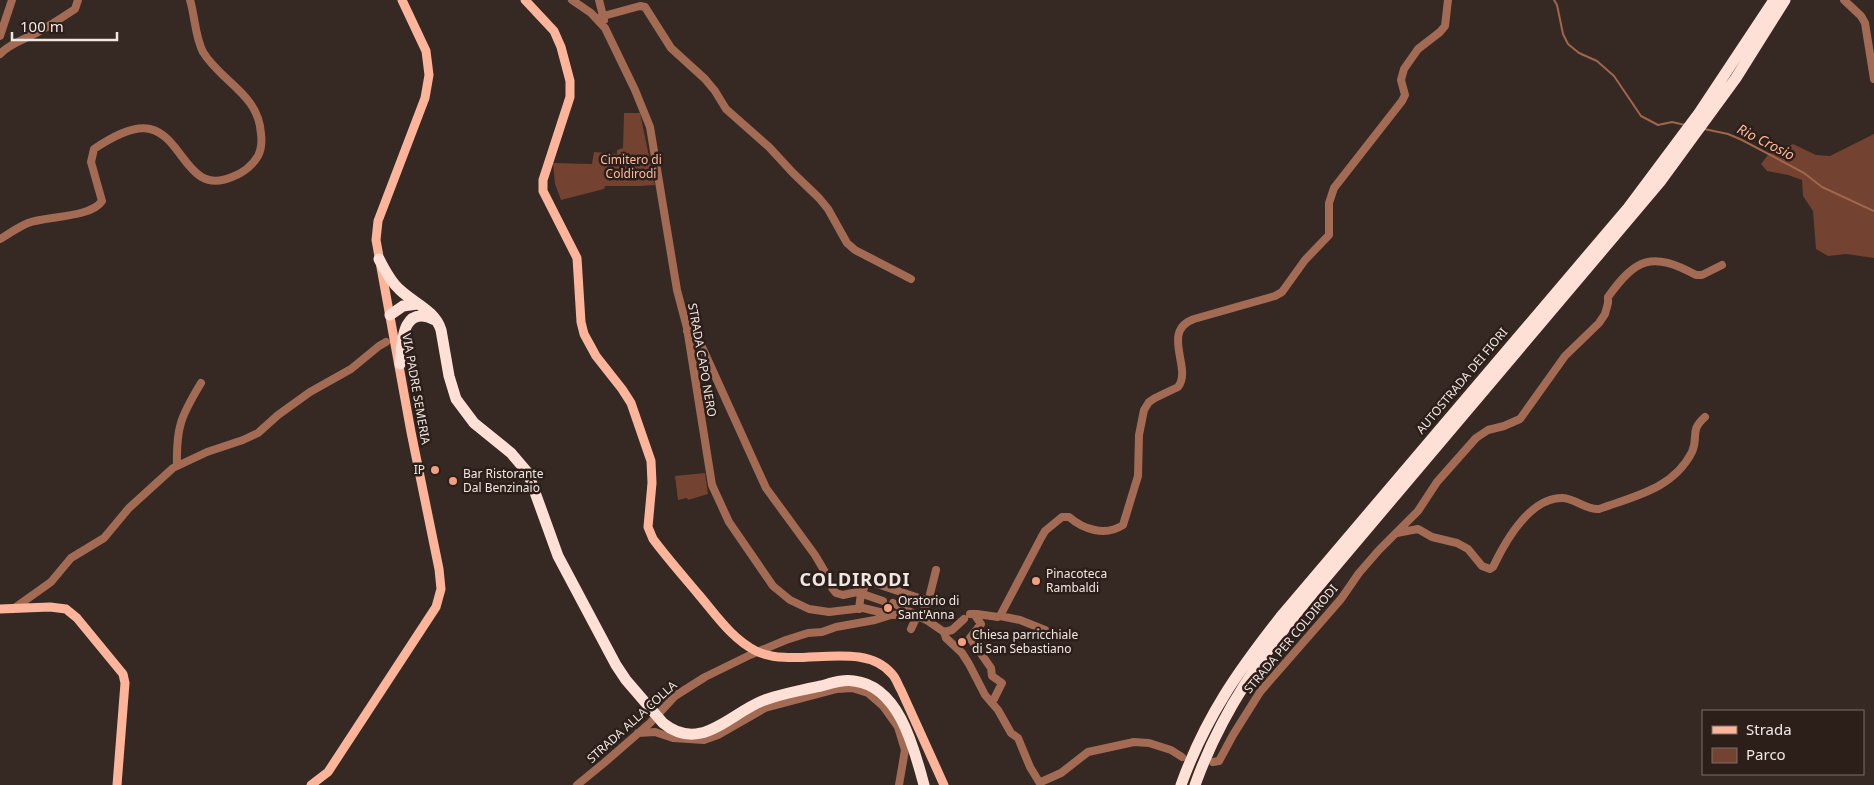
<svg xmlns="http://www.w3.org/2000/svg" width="1874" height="785" viewBox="0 0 1874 785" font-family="'Noto Sans',sans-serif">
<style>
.green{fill:#734230}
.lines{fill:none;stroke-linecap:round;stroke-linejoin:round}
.stream{stroke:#a0664b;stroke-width:2}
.minor{stroke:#a36a54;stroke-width:8}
.major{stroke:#fcb59a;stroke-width:9}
.highway{stroke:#fee0d6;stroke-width:11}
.poi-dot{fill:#f2a081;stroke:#2c1f1a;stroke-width:2}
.labels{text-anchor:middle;stroke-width:5;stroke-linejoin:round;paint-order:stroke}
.park-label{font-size:12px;fill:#fdb89d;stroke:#2c1f1a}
.street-label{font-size:12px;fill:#f1e7e4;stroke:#2c1f1a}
.poi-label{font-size:12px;fill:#f1e7e4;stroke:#2c1f1a;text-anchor:start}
.water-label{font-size:14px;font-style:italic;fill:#fdb89e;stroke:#2c1f1a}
.district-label{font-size:18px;font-weight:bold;letter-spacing:1px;fill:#f1e7e4;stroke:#2c1f1a}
</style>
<rect width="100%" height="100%" fill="#362823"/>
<path class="green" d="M624,113H640L655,185L640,186H605L604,189L561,200L555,184L553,163L592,164L594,152L617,154V150L623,148Z
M1874,134V258L1846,254L1828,256L1816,249L1813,211L1803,196L1802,180L1788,175L1767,171L1761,164L1771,151L1782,149L1793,144L1816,155L1830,156Z
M705,473L708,494L688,500L687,498L678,500L675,476Z"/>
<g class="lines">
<path class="stream" d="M1554,0L1557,5L1563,34L1568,44L1579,53L1597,61L1614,76L1641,116L1658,125L1672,122L1685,125
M1704,129L1728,134L1742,140L1804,173L1822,187L1874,211"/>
<path class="minor" d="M572,0L591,13L605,28L635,90L650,127L677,290L687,328L712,485L729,522L773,586L790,600L809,609L829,612L863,608L892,615L912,614
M599,0L604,20
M1844,0L1861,16L1865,23L1874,79
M596,18L640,6L645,7L671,48L705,79L715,91L726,109L769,147L793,173L819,198L828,209L847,243L855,250L911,279
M0,36L12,0
M0,54C10,43 26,39 38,32C51,25 63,17 75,9L78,0
M0,239C9,234 18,227 28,223C45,216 91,218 102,201L91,162L94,149C109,139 132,125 150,129C184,137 187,196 232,177C243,173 252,166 258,156C262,148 262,142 261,134C259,94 221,82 203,52C195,37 195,16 190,0
M687,331L695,336L702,347L766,488L815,555L825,572L832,588L836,593L843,595L857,592L883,601
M177,466C176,427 181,416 201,383
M1397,533L1418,529L1432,537L1457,543L1468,549L1482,566L1490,569L1493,567C1505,542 1529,498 1562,498C1575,498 1585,510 1599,509C1635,496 1673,489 1692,452C1699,436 1689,431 1705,417
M930,594L936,570
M893,603L928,621L944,632L946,638L962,653L969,664L985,695L998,710L1011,733L1018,738L1030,767L1041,785
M13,609L51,582L71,558L104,538L129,508L173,468L207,452L243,440L258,433L278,415L310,392L351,369L379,346L386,342
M859,609L861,593L868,581L928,601
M970,614H977L998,617L1000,616L1020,620L1045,630
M974,614L981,624L970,638L991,668L992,676L1002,683L992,703
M1000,616L1041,538L1045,531L1062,517H1069C1083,529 1105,537 1123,525L1138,476L1139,435L1144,410L1149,402L1155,398L1178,387C1193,369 1160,331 1194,319L1275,296L1282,292L1305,260L1329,235V203L1334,188L1402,101L1405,95L1401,80L1404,69L1418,49L1440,32L1445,26L1448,0
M921,618L928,600
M911,629L917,616
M944,632L952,630L964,619
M638,733L655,732L673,738L704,740L718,735L765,708L837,689L852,688L868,693L883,706L898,727L905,750
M1213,762L1219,761L1233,735L1260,692L1341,599L1359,573L1379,550L1418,511L1437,482L1476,438L1488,430L1504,426L1520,419L1565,356L1599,323L1605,314L1608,303V297C1636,258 1652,251 1696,275H1702L1722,265
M1041,782L1061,773L1088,752L1134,742L1149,743L1171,750L1182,757
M577,785L604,763L650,723L675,696L705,677L750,655L786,640L808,633L822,632L836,627L875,620L891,615
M899,785L905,750L908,746"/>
<path class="major" d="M525,0L554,31L561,47L570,81V97L543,180V191L577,258L581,322L584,334L596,356L622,389L631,403L651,461L652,483L648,527L653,539C668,559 684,577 699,595C716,615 732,639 756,651C795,670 862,638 892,674C896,678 898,685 901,690L944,785
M0,609L50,607L66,609L77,618L123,674L125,683L117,785
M311,785L328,772L436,607L441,589L439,569L411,432L376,240L378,221L425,98L429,75L426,51L402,0"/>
<path class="highway" d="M379,259C385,270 390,281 399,289C413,303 435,310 441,330L449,376L456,399L474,423L511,453L528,473L558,556L616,665L626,680L663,723C700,753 728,715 762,701C780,694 801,690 821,686C832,683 843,679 854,681C899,686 914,748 924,785
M390,315L403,306L417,304
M400,364C402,341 402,304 435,320
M1181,785C1206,716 1238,671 1283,614L1628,208L1699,113L1774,0
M1195,785C1222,710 1262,655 1312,594L1660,182L1736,78L1785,0"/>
</g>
<g class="poi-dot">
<circle cx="435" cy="470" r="5"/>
<circle cx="453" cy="481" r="5"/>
<circle cx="1036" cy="581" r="5"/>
<circle cx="888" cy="608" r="5"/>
<circle cx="962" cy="642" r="5"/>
</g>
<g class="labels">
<g class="park-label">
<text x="631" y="164">Cimitero di<tspan x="631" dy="14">Coldirodi</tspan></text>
</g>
<g class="street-label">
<text transform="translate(702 360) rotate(80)" y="4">STRADA CAPO NERO</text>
<text transform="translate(1462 381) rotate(-50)" y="4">AUTOSTRADA DEI FIORI</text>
<text transform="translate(416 389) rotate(80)" y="4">VIA PADRE SEMERIA</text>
<text transform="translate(1291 639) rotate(-50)" y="4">STRADA PER COLDIRODI</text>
<text transform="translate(632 722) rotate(-42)" y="4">STRADA ALLA COLLA</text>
</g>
<g class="poi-label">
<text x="425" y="474" text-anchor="end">IP</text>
<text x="463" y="478">Bar Ristorante<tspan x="463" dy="14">Dal Benzinaio</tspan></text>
<text x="1046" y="578">Pinacoteca<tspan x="1046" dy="14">Rambaldi</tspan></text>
<text x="898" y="605">Oratorio di<tspan x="898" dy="14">Sant'Anna</tspan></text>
<text x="972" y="639">Chiesa parricchiale<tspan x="972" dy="14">di San Sebastiano</tspan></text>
</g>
<g class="water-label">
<text transform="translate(1766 142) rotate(27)" y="5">Rio Crosio</text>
</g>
<g class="district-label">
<text x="855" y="586">COLDIRODI</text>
</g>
</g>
<rect x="1702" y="710" width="162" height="65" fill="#2c1f1a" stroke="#7b6f6b"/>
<rect x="1712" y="726" width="25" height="8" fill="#fcb59a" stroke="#7b6f6b"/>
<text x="1746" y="735" font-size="15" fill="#f1e7e4">Strada</text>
<rect x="1712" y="748" width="25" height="15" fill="#734230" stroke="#7b6f6b"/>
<text x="1746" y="760" font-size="15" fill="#f1e7e4">Parco</text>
<path d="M12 32v8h105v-8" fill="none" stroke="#f1e7e4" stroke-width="2.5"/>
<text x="20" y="32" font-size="15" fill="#f1e7e4" stroke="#2c1f1a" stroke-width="4" paint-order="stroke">100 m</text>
</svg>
